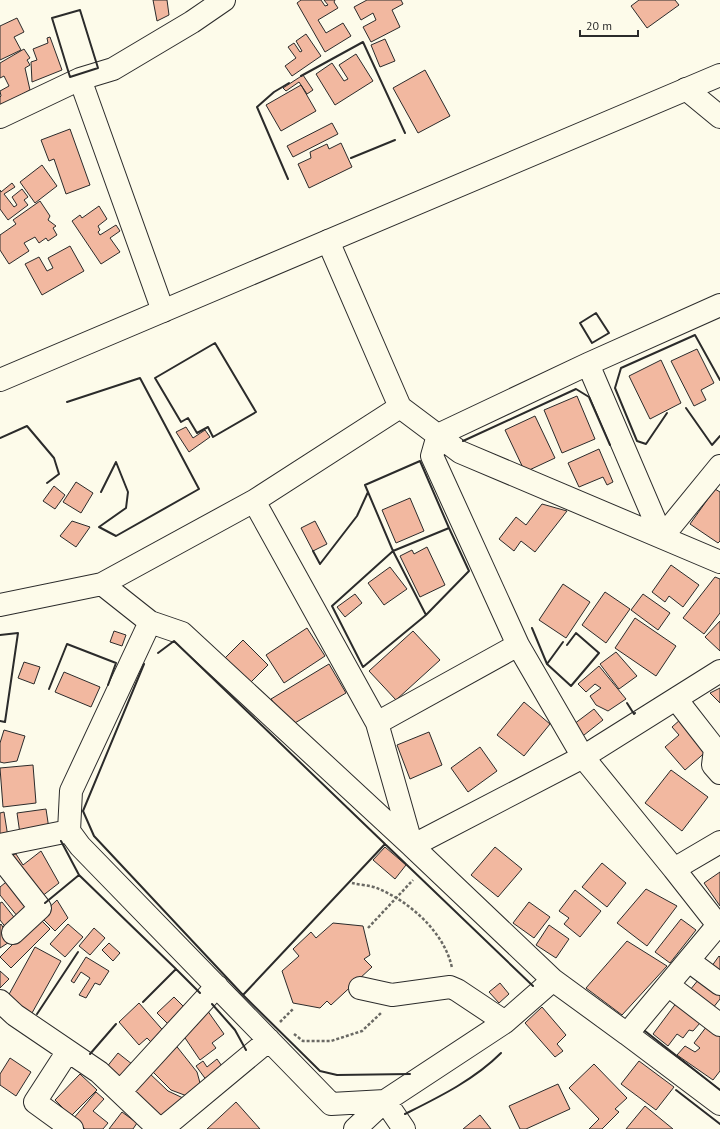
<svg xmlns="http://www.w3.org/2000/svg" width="720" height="1129" viewBox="0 0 720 1129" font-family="'PT Sans',sans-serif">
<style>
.building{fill:#f2b8a0;stroke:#2b2b2b}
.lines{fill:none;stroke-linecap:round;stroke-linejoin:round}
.minor-casing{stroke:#2b2b2b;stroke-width:24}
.major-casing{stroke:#2b2b2b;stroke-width:24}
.path{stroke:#6a6964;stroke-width:2.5;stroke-dasharray:3 2;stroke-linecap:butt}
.minor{stroke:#fdfbea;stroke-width:22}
.major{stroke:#fdfbea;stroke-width:22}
.wall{stroke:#2b2b2b;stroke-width:2}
</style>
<rect width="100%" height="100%" fill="#fdfbea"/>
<path class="building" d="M153,0H167L169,15L157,21Z
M301,0H321L325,6L328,5L324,0H335L334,2L338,8L318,20L326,33L343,23L351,36L325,52L297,3Z
M367,0H401L403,4L392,10L400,27L371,42L363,27L376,20L373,13L361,20L354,7Z
M639,0H675L679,5L647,28L631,6Z
M17,18L24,32L14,37L21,50L0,60V26Z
M306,34L321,56L292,76L285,66L296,58L288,47L294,43L300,52L302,51L296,41Z
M50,37L62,70L32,82L31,62L37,60L33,49L48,43L47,38Z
M385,39L395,61L380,67L371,45Z
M24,49L30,58L27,60L30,65L25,68L30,90L0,106V97L1,96L0,91L9,86L4,76L0,78V63Z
M356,54L373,81L335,105L316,74L332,63L344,81L348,79L339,65Z
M425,70L450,116L418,133L393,88Z
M303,75L313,90L307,94L299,82L286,91L283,88Z
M301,85L316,111L281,131L266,105Z
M332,123L338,134L293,157L287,146Z
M70,129L90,185L66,194L54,159L49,161L41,140Z
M341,143L352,167L309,188L298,164L311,158L310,152L327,144L329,149Z
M42,165L57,186L35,203L20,182Z
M12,183L15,187L4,194L14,207L17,205L12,197L22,189L28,197L24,200L28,205L8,220L0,209V190L1,192Z
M40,201L50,216L48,220L56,226L53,228L57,235L48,241L46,238L39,243L35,237L24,243L29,251L9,264L0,250V235L16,224L13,220Z
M99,206L107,219L98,226L100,230L98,232L100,235L116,225L120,231L110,238L120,252L101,264L72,221L80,215L82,218Z
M70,246L84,271L42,295L25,264L39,257L47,271L53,268L48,258Z
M697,349L714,383L701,390L706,400L694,406L671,361Z
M661,360L681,403L650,419L629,376Z
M577,396L595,439L562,453L544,410Z
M535,416L555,458L525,472L505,430Z
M186,427L193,438L205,430L210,437L189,452L176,432Z
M599,449L613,482L607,485L603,477L579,487L568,463Z
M76,482L93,493L81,513L63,502Z
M54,486L65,495L55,509L43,501Z
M715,489L720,492V541L718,543L690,524Z
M410,498L424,531L396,543L382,510Z
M542,504L567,511L535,552L521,541L514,551L499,539L516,517L526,525Z
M72,521L90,527L76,547L60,536Z
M315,521L327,544L313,551L301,528Z
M427,547L445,585L420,597L400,556L412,550L414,554Z
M671,565L699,585L683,607L669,596L665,602L652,592Z
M390,567L407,589L384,605L368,583Z
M715,577L720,579V613L704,634L683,618Z
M563,584L590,602L566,638L539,620Z
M605,592L630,609L606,643L582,625Z
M355,594L362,603L345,617L337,607Z
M643,594L670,613L658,630L631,610Z
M635,618L676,646L656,676L615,648Z
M720,621V651L705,637Z
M307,628L325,656L284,683L266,655Z
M114,631L126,635L122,646L110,642Z
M413,631L440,660L396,700L369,671Z
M243,640L268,665L246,687L221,662Z
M616,652L637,676L619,689L600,664Z
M24,662L40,667L34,684L18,678Z
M329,664L346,693L288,727L271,699Z
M599,666L626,699L608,711L596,705L590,696L601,688L595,684L586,692L578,684Z
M64,672L100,687L91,707L55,692Z
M720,688V703L710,693Z
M524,702L550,724L524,756L497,735Z
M594,709L603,720L579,739L570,727Z
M681,719L708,750L685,770L665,747L679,735L672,727Z
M4,730L25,736L17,761L4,763L0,762V743Z
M429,732L442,765L410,779L397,745Z
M480,747L497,771L468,792L451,768Z
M33,765L36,803L3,807L0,768Z
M671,770L708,797L682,831L645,803Z
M46,809L49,829L20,834L17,813Z
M4,812L8,837L0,838V813Z
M385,847L406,865L395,879L373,860Z
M495,847L522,869L498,897L471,875Z
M41,851L59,883L37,900L2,857L16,854L23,865Z
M602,863L626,883L607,907L582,887Z
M720,872V906L704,883Z
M10,879L32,905L18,917L0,895V887Z
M646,889L677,906L647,946L617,923Z
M575,890L601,911L580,937L564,924L569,918L559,911Z
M57,900L68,918L55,931L40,916Z
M2,902L17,921L7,929L0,920V903Z
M529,902L550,917L534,938L513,923Z
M39,918L50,929L11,968L0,957Z
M681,919L696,930L670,963L655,952Z
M333,923L363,926L370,955L364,959L372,967L331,1005L327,1001L320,1008L293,1003L282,971L299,956L293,949L311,932L316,938Z
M1,924L11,941L0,948V925Z
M68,924L83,937L65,957L50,944Z
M549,925L569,939L556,958L536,945Z
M94,928L105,938L90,955L79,946Z
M627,941L667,966L622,1015L586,988Z
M109,943L120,953L113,961L102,950Z
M35,947L61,961L32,1013L7,998Z
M719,956L720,957V978L709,970Z
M86,957L109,971L100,985L95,983L86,998L79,995L90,978L81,972L74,983L71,981Z
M0,971L9,979L0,988Z
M703,974L720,988V999L709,1013L686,995Z
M500,983L509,994L499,1003L489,992Z
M174,997L189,1012L172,1028L157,1013Z
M680,998L700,1023L693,1031L689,1030L683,1038L677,1034L668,1046L653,1034Z
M139,1003L167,1035L155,1046L147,1038L139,1045L119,1022Z
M542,1007L566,1035L557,1044L563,1051L555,1057L525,1023Z
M207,1010L224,1034L212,1043L216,1048L200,1060L183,1035L198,1024L194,1019Z
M710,1022L720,1030V1071L713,1080L677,1055L685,1046L695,1052L700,1048L694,1043Z
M174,1043L197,1072L200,1083L195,1091L187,1096L171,1090L150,1069Z
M118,1053L137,1068L125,1083L106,1068Z
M10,1058L31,1072L16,1096L0,1085V1074Z
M217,1059L224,1069L207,1081L196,1066L203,1061L207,1067Z
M639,1061L674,1087L656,1110L621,1084Z
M594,1064L627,1098L615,1109L619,1112L602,1129H589L599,1119L569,1088Z
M148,1072L168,1091L183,1098L163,1118L132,1090Z
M80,1074L97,1090L71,1116L55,1100Z
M558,1084L570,1109L526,1129H520L509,1106Z
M96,1092L104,1099L93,1111L108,1123L103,1129H85L73,1119Z
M236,1102L260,1129H207Z
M645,1106L673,1129H626Z
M122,1112L137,1123L133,1129H109Z
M480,1115L491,1129H463Z"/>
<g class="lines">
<g class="minor-casing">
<path id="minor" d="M80,79L113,69L192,22L224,0
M686,89L720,117
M0,117L80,79L163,311
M328,241L400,407L460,452L720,562
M588,364L662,537L720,466
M400,407L254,501L377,723L412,846L553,980L627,1034
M102,584L150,622L182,633L412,846L583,757L720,671
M0,605L102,584L254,501
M150,622L71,791L69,831L80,846L331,1104L385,1101L505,1022L553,980
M676,699L715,749L713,765L720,773
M377,723L518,645
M720,842L674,869L718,925L627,1034L720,1104
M0,845L69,831
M0,857L40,908L13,933
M674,869L583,757L518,645L432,456L438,435L588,364L720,305
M689,961L720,984
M668,985L720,1025
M360,988L392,995L450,987L457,990L505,1022
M0,1001L15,1015L99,1072L159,1129
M68,1051L35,1102L72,1129
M120,1092L217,986
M162,1129L269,1040
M355,1129L385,1101L404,1129"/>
</g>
<g class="major-casing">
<path id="major" d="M0,380L720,75"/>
</g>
<path class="path" d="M352,883C360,885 371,885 379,889C410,902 445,933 452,968
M368,928L413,880
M280,1022L294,1008
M294,1034L303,1041H331L362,1031L381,1013"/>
<use href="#minor" class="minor"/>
<use href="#major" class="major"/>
<path class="wall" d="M80,10L98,68L70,77L52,18Z
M301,76L363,42L405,133
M351,158L395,140
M288,179L257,107L274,92L289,83
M596,313L609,333L592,343L580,323Z
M215,343L256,412L213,437L208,427L197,433L188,418L181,422L155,378Z
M67,402L140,378L199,489L116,536L99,527L126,508L128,492L116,462L101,492
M686,408L712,445L720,436
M667,413L646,444L637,441L615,388L621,368L695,335L720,380
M0,438L27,426L54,458L59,474L47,483
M463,441L576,389L589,397L610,445
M420,461L449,528L393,551L365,485Z
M313,551L320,564L357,516L368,492
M393,551L426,615L363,667L332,606Z
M426,615L469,571L449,528
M532,628L547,664L563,642
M0,635L18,633L5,722L0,721
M158,653L174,641L385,844
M144,664L83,811L94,836L243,995L320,1071L337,1075L410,1074
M547,664L571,686L599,653L576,633L567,645
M49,689L67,644L116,663L108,685
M627,703L634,714L635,713
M79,875L176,969L143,1002
M45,903L79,875L61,841
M176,969L200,993
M243,995L385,844L533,986
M212,1004L235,1030L246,1050
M37,1014L78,952
M645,1031L720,1090
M90,1054L116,1024
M676,1090L720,1124
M405,1114C439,1097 474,1080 501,1053"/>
</g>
<path d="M580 30v6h58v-6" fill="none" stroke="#2b2b2b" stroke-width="2"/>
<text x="586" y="30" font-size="12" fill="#2b2b2b" stroke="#fdfbea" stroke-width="3" paint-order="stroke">20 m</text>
</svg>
